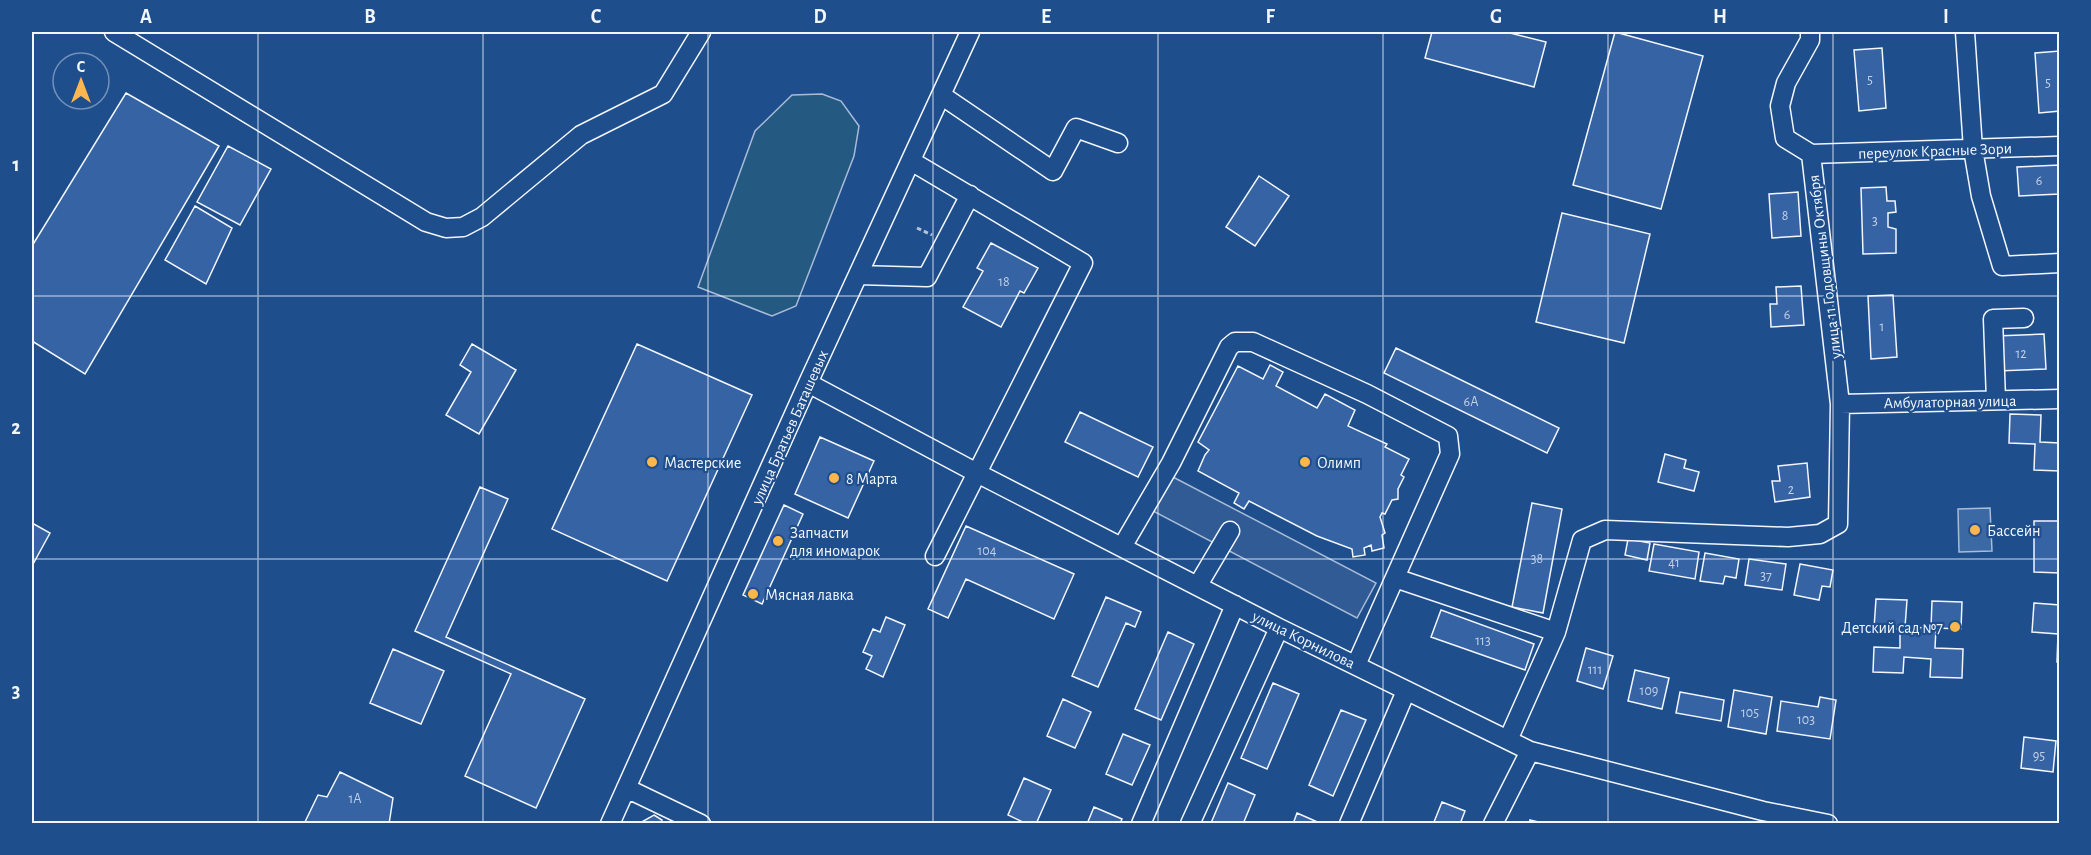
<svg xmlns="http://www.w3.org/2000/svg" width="2091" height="855" viewBox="0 0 2091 855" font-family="'Alegreya Sans',sans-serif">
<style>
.green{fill:#245a82;stroke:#a8bbd7;stroke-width:1.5}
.parking{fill:#305b95;stroke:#a8bbd7;stroke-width:1.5}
.water{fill:#3b69a3;stroke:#a8bbd7;stroke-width:1.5}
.building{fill:#3563a3;stroke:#f2f6ff;stroke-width:1.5}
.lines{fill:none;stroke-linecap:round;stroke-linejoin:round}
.minor-casing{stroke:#f2f6ff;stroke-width:21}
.path{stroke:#b3c4dc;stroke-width:3;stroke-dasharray:4.5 3;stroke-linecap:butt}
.minor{stroke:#1f4e8c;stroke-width:18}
.grid{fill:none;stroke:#f2f6ff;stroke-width:1.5;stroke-opacity:0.55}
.poi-dot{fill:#ffb74d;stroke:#1f4e8c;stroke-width:2}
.labels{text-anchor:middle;stroke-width:4.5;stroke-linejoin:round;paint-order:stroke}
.number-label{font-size:14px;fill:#c3d1e8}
.street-label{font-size:16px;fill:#f2f6ff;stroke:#1f4e8c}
.poi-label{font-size:16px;fill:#f2f6ff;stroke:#1f4e8c;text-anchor:start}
.neatline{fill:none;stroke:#f2f6ff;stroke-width:2}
.grid-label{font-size:20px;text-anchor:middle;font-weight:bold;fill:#f2f6ff}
</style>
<rect width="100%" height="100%" fill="#1f4e8c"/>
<path class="green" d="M822,94L841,101L859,126L854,156L796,306L772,316L698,287L755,131L792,95Z"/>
<path class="parking" d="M1171,476L1376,583L1357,618L1153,511Z"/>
<path class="water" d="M1990,508L1992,551L1959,552L1958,509Z"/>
<path class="building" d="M1432,32H1506L1546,42L1534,87L1425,58Z
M1615,32L1703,56L1661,209L1573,185Z
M1882,48L1886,108L1859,111L1854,50Z
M2060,51V111L2039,113L2035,53Z
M126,93L219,146L85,374L32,341V246Z
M228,146L271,169L240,225L197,202Z
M2060,165V194L2019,196L2017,167Z
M1259,176L1289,196L1255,246L1226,227Z
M1886,187L1887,201H1895L1896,212L1888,213V227L1896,229V253L1863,254L1861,188Z
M1798,192L1801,236L1772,238L1769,194Z
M195,206L232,228L206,284L165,260Z
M1562,213L1650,234L1624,343L1536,322Z
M991,243L1038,268L1024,293L1020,291L1001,327L963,307L983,271L977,268Z
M1801,286L1804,325L1771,327L1770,304H1777L1776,287Z
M1893,295L1897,357L1871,359L1868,296Z
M2044,334L2046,369L1998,371L1996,336Z
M472,344L516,370L479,434L446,415L471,372L460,365Z
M637,344L752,395L667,581L552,529Z
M1396,348L1559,428L1547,453L1384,373Z
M1270,365L1283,372L1276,386L1317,408L1325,394L1355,410L1348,426L1387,444L1385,447L1409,459L1401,475L1404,477L1398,489V499L1392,500L1385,514L1382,513L1380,517L1385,533L1382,535L1384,548L1372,551L1371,545L1364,548L1365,555L1353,557L1352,549L1317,536L1249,501L1244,509L1234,503L1239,493L1198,471L1205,455L1209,450L1198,442L1238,366L1263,379Z
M1080,412L1153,447L1138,477L1065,442Z
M2010,414L2041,415L2040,442L2060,443V471L2034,470L2035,444L2009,443Z
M820,437L874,461L848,518L795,494Z
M1665,454L1686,460L1684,468L1699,472L1694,491L1658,482Z
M1807,463L1810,497L1775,502L1772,481H1780L1778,466Z
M480,487L508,499L446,637L585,699L536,808L465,776L511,674L415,631Z
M1532,503L1562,509L1543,613L1512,607Z
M784,505L803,514L762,604L743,595Z
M2034,521H2060V573L2034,572Z
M32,523L50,533L32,566Z
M966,526L1074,574L1054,619L966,579L948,618L928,609Z
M1628,539L1650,543L1647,560L1625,555Z
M1654,544L1699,552L1695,579L1649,571Z
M1705,553L1739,559L1736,578L1725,576L1723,584L1700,581Z
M1749,559L1786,564L1782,590L1745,585Z
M1800,564L1833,570L1830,587L1822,586L1819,600L1794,595Z
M1106,597L1141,612L1135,627L1126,623L1098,687L1072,676Z
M1876,599L1907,600L1905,627L1931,628L1932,601L1962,602L1961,629L1936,628L1935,648L1963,649L1962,678L1930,677L1931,659L1904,657L1903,673L1873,672L1874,647L1900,648V629L1874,628Z
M2034,603L2060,605V662H2057L2058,634L2032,632Z
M1441,610L1534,644L1525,670L1431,637Z
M886,617L905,625L883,677L866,669L872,656L863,652L873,629L880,632Z
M1168,632L1194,644L1161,720L1135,709Z
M1586,648L1613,656L1603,689L1577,681Z
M393,649L444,671L421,724L370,703Z
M1635,670L1669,678L1662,709L1628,701Z
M1273,683L1299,694L1267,769L1241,758Z
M1734,690L1772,697L1766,734L1728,727Z
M1680,692L1724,700L1721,721L1676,713Z
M1820,697L1836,700L1830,739L1777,731L1781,701L1818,707Z
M1063,699L1091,712L1075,748L1047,736Z
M1341,710L1366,720L1333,796L1309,785Z
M1123,734L1150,745L1132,785L1106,774Z
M2024,737L2056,741L2053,772L2021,768Z
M340,772L393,798L389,824H304L318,795L327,797Z
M1024,778L1051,790L1036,824H1027L1008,815Z
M1228,783L1255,795L1243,824L1211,823Z
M1442,802L1465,811L1460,824L1434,822Z
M1094,807L1122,819L1120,824H1087Z
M1297,813L1322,824H1293Z
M654,815L662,820L660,824H638Z
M1530,820L1547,824H1529Z"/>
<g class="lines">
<g class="minor-casing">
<path id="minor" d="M114,32L426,222L446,228L463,227L482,217L581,135L663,94L701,32
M1965,32L1973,149L1981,196L2002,266L2060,263
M941,95L1053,171L1076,128L1118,143
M1811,154L2060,146
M911,161L1083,263L935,556
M858,275L927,277L970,195
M808,383L977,473L1279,628L1530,751L1763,811L1828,824
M1996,400L1993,319L2024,318
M1840,404L2060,399
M1122,547L1171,463L1229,347L1235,342H1253L1367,394L1448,436L1450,454L1356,665
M1395,578L1556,632
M1198,585L1230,531
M1508,740L1556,632L1582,540L1605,530L1788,537L1820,534L1838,524L1840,404L1811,154L1785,138L1780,106L1786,83L1810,40V32
M626,788L701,824
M610,824L808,383L970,32
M1141,824L1235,605
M1190,824L1279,628
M1349,824L1406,691
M1493,824L1530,751"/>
</g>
<path class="path" d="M917,228L932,235"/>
<use href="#minor" class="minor"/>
</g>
<path class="grid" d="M258,32V824M483,32V824M708,32V824M933,32V824M1158,32V824M1383,32V824M1608,32V824M1833,32V824M32,296H2060M32,559H2060"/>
<g class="poi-dot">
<circle cx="652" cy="462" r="6"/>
<circle cx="1305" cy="462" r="6"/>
<circle cx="834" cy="478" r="6"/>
<circle cx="1975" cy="530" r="6"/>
<circle cx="778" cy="541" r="6"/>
<circle cx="753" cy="594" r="6"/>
<circle cx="1955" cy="627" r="6"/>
</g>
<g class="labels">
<g class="number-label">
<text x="1870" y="84">5</text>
<text x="2048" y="87">5</text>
<text x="2039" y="185">6</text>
<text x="1785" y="220">8</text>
<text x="1875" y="225">3</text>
<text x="1004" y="286">18</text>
<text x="1787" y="319">6</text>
<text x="1882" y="331">1</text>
<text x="2021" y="358">12</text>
<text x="1471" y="406">6А</text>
<text x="1791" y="494">2</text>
<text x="987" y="555">104</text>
<text x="1537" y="563">38</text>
<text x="1674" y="567">41</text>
<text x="1766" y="580">37</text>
<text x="1483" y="645">113</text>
<text x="1595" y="674">111</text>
<text x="1649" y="695">109</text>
<text x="1750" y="717">105</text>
<text x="1806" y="724">103</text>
<text x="2039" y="760">95</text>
<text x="355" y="803">1А</text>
</g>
<g class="street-label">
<text transform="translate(1935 150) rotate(-2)" y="6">переулок Красные Зори</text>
<text transform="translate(1824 267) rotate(-97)" y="6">улица 11 Годовщины Октября</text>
<text transform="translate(1950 401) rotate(-1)" y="6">Амбулаторная улица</text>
<text transform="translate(789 427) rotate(-66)" y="6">улица Братьев Баташевых</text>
<text transform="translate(1304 639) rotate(26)" y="6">улица Корнилова</text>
</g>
<g class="poi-label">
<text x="664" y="468">Мастерские</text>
<text x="1317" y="468">Олимп</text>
<text x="846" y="484">8 Марта</text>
<text x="1987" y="536">Бассейн</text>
<text x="790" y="538">Запчасти<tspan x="790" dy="18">для иномарок</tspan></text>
<text x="765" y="600">Мясная лавка</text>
<text x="1943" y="633" text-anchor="end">Детский сад №7</text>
</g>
</g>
<rect width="2091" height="855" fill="none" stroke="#1f4e8c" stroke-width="66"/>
<g transform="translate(81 81)"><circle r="28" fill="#1f4e8c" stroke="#7391ba" stroke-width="1.5"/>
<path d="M0-4.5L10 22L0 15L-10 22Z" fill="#ffb74d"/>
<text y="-9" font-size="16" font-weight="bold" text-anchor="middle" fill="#f2f6ff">С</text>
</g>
<rect x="33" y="33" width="2025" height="789" class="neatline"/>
<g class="grid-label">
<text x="146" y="23">A</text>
<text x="370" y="23">B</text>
<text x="596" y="23">C</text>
<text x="820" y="23">D</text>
<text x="1046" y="23">E</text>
<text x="1270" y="23">F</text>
<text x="1496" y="23">G</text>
<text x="1720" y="23">H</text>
<text x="1946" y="23">I</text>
<text x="16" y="171">1</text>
<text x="16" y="434">2</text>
<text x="16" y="697">3</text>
</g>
</svg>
